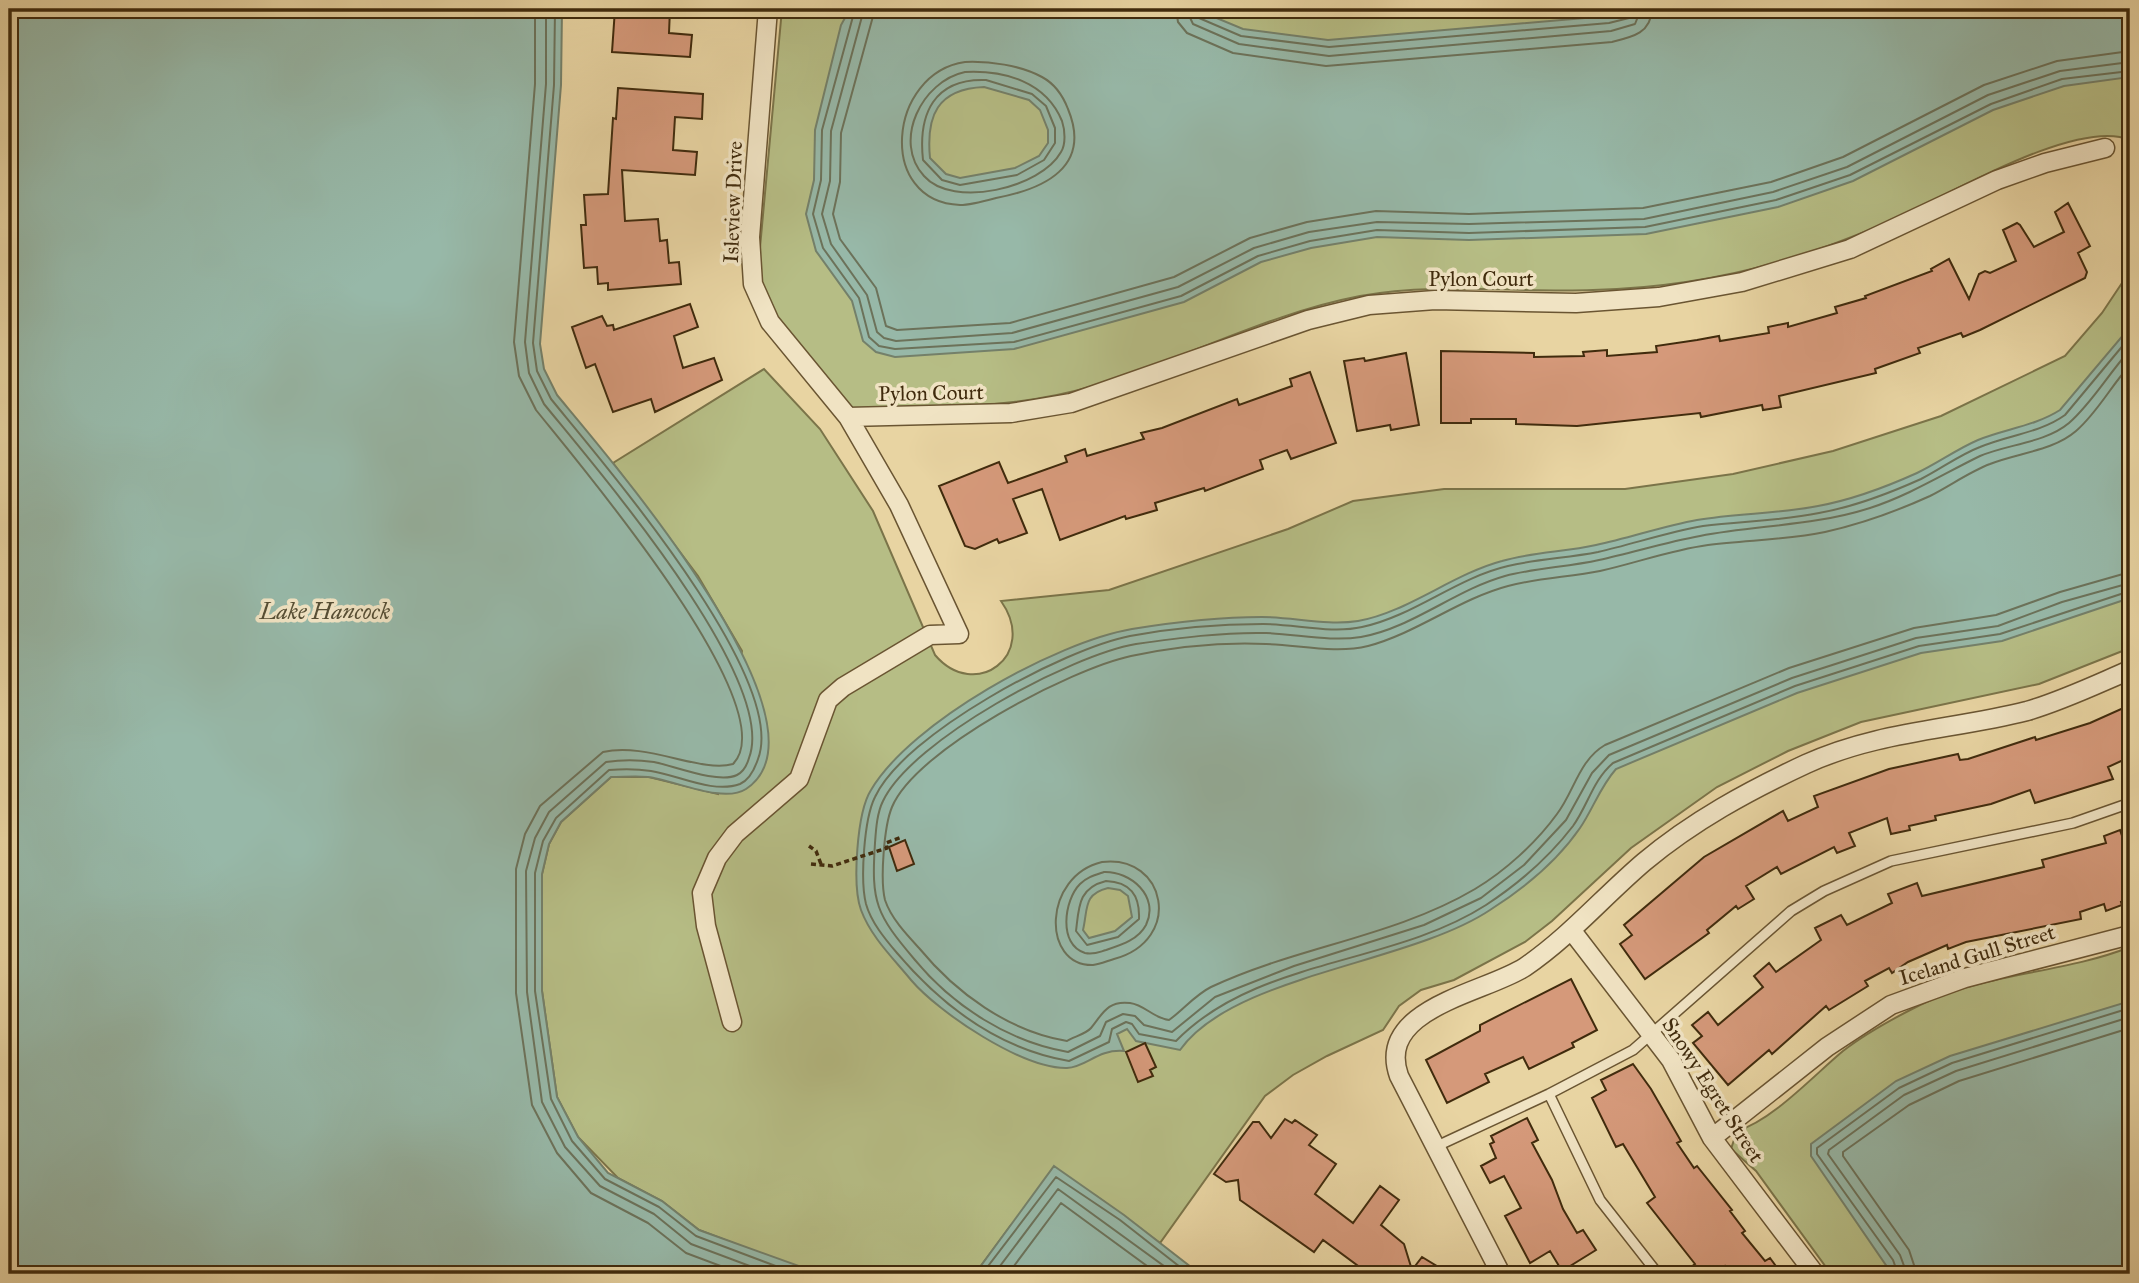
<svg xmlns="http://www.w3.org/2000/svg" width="2139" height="1283" viewBox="0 0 2139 1283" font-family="'IM FELL Great Primer',serif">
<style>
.green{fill:#b6bd85;stroke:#7b7449;stroke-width:2}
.water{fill:#97b8a8;stroke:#74806a;stroke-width:2;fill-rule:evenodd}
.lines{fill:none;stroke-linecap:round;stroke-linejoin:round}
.shore{stroke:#6c725a;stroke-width:2}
.building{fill:#d5997a;stroke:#402b0d;stroke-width:2}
.lane-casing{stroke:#6a5532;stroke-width:12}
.street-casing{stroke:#6a5532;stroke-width:21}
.path{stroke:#402b0d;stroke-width:3.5;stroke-dasharray:5 3.5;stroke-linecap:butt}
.lane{stroke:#f0e3c3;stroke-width:9}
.street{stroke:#f0e3c3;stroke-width:18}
.labels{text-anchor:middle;stroke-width:7;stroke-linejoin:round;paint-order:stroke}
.street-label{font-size:21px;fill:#402b0d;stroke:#f0e3c3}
.water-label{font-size:23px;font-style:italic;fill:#564e34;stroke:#f0e3c3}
</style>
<rect width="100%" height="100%" fill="#e8d4a2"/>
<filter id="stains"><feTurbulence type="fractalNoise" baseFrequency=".00286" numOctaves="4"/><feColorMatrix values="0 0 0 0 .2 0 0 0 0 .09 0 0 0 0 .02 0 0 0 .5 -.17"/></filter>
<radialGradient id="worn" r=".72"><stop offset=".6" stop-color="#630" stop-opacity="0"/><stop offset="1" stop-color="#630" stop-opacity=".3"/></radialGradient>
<path class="green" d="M782,9H2130V140C2080,118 1957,190 1908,213C1882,226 1855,236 1828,246C1753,273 1673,288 1593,290C1516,293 1436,282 1360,296C1255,316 1161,373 1057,395C990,409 919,407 851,408L772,314L758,269Z
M2130,271V648L2039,684L1861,722L1788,751L1717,787L1631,848L1552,921L1525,942L1454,980L1421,990L1399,1006L1383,1030L1327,1056L1293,1075L1265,1096L1160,1243L1095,1195L1011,1225L980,1267L968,1274H821L791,1265L699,1230L662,1201L618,1178L578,1137L557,1097L542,991V874L549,844L561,822L611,777H649L718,794L742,651L698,576L613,463L764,369L820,429L873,511L935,655C975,702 1039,655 1001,601L1109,590L1288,529L1353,501L1444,489H1625L1733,474L1833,451L1941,416L2065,356L2102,313Z
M2130,947V1274H1831L1756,1171L1731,1149L1737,1131C1773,1120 1813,1076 1843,1051C1866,1033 1894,1018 1920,1005C1987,972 2062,974 2130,947Z"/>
<path class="water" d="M9,9H562L561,85L540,344L544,369L557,395C603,451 842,725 746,789C723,804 674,780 648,777C636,776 623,777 611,777L561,822L549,844L542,874V991L557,1097L578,1137L608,1173L662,1201L699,1230L821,1274H9Z
M850,9H1195L1243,29L1328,40L1608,16L1640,9H2130V77L2064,86L1993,110L1853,181L1778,207L1646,234L1469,240L1377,237L1311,248L1261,262L1184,302L1014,349L895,357L876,352L863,341L852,301L816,251L806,214L814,180L815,130L841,25ZM984,87L1029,100L1040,110L1048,130V143L1039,156L1015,168L960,178L946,174L930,158C926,116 937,89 984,87Z
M2130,327V598L2002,641L1921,653L1797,693L1616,769C1600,787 1593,809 1580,828C1558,860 1523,889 1490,910C1409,964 1233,975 1180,1050L1136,1041L1127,1029L1117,1034L1124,1051C1097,1049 1087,1067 1067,1068C1023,1069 939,1013 911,980C893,958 871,937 861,910C852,885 857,812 871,790C911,722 1056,642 1132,629C1175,622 1219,617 1262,617C1293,617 1327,626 1358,621C1406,613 1453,574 1502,561C1532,552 1565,552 1596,545C1630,538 1663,526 1697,520C1737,513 1779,514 1818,506C1851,500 1886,487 1917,473C1938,463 1957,449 1978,440C2005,429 2035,426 2060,410ZM1108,888L1120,890L1128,896L1132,917L1115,931L1089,938L1083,930C1088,909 1083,894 1108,888Z
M2130,1001V1274H1892L1811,1156V1144L1896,1081L1950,1056Z
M1054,1166L1124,1215L1200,1274H968L980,1267Z"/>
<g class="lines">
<path class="shore" d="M535,9V84L514,342L519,376L536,410C575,459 788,708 733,764C700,773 647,742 603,752L540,806L525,834L516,869V993L532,1105L557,1153L591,1193L648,1223L686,1253L742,1274
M546,9V84L525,342L529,373L544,404C595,467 779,679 749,758C747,765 743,772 737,775C718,784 674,766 654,762C639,760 620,760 606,762L549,812L535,838L526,871L527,992L542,1102L565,1147L600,1186L654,1214L691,1244L771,1274
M555,9L554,85L533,343L537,371L551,399C603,463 789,678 758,759C755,768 749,780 740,784C713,794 678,775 651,771C638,769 622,769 609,770L556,818L543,841L535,873V991L551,1099L572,1141L605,1179L659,1207L696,1236L797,1274
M855,9L822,130L821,180L813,214L823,248L859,298L869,337L879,346L895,349L1014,342L1181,296L1258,256L1310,241L1377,230L1469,233L1645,227L1776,200L1850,175L1991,104L2062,79L2130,71
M864,9L831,131L830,181L822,214L831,244L867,295L877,332L884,338L896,341L1012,333L1178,287L1254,248L1309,232L1377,222L1469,224L1644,219L1773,192L1847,167L1988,95L2060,71L2130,62
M875,9L841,133L840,182L833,214L840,239L876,288L886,326L897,330L1010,323L1174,277L1250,238L1307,222L1376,211L1469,214L1643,208L1771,182L1843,157L1984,85L2057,61L2130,51
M1176,9L1178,22L1187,33L1233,53L1326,66L1612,42C1633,37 1651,33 1652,9
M1186,9L1193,24L1239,44L1329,56L1611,31L1635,24L1641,9
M1195,9L1199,18L1241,36L1329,47L1609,23L1629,18L1633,9
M965,62C989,61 1020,65 1042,77C1055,84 1063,96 1068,109C1092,167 1044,189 996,198C985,201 971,205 960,205C876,202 888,73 965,62Z
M965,72C1005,70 1046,82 1062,121C1065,130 1066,144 1061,152C1041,188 953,209 924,176C892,141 922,81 965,72Z
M986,80L1032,94L1046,106L1055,128V143L1044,160L1017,175L960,185L942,180L923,160C918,114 934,78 986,80Z
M2130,337L2065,415C2040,433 2008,435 1980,447C1959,455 1941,469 1921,479C1890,493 1853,507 1819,513C1781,521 1741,521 1703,526C1668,532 1633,544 1598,552C1568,558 1537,559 1508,566C1456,578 1414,616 1362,627C1331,634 1295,624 1263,624C1220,624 1173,628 1130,636C1064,649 904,734 875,797C864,819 860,880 866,904C871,922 885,939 897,953C942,1006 999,1049 1069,1061L1109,1042L1112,1029L1126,1022L1132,1024L1139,1034L1176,1041C1257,958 1391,966 1486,905C1518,884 1550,856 1573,826C1588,805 1593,780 1613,763L1795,686L1919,646L2000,634L2130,591
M2130,350C2109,373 2092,403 2069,423C2045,443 2008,444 1980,456C1943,474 1910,495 1870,508C1814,526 1757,525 1700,536C1666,542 1632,553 1599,560C1568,567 1535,568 1505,576C1455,590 1412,628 1361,637C1330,642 1297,634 1266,633C1223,632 1178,638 1136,644C1071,655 912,740 883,801C877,813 876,829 875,843C871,903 876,914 915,960C953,1006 1009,1042 1068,1052L1100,1036L1106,1022L1123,1014L1135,1016L1144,1025L1172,1032L1215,997L1294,966L1424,925L1481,898L1524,865L1566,820L1592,773L1609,755L1792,678L1916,638L1998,626L2062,602L2130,583
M2130,365C2111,386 2097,413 2076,431C2053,451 2017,453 1990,464C1969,472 1950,486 1930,496C1897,511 1861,524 1825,532C1787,540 1746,540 1708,545C1671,550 1636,563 1600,571C1570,577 1538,578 1508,586C1459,599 1417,633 1368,646C1336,654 1299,645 1266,644C1223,642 1174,647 1131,656C1071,669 916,749 892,807C884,826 880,880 885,900C891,918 906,934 919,948C956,993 1008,1031 1067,1041C1073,1037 1086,1034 1091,1028C1102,1015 1107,1000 1130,1003C1145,1005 1153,1018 1169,1020C1183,1010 1195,995 1211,987C1296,947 1394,937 1475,889C1505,871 1536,843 1557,814C1574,792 1579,760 1605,745L1789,668L1914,628L1996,615L2060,592L2130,572
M1102,862C1166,854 1184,940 1114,959C1107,961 1100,964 1093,965C1041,966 1043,876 1102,862Z
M1104,872C1130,871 1160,896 1146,925C1138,940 1121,945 1106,950C1099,952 1094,955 1085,953C1058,945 1064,900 1080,884C1087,877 1095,875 1104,872Z
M1106,881C1130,882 1140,895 1139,919L1118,937L1087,945L1076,931C1079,907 1078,888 1106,881Z
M982,1274L1056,1177L1120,1220L1189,1274
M994,1274L1058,1189L1175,1274
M1008,1274L1061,1203L1158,1274
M1898,1274L1893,1260L1817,1154V1148L1899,1088L1952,1063L2130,1008
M1907,1274L1900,1255L1828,1154L1829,1150L1904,1095L1956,1071L2130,1017
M1917,1274L1909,1250L1843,1156V1152L1909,1105L1959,1081L2130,1028"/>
</g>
<path class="building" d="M615,9H670L669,33L692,35L690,57L612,52Z
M618,88L703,94L702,119L675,117L673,150L697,152L695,175L622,170L625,221L658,219L660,241L667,240L669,263L679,262L681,284L608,290V283L598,284L597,267L584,268L581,225H586L584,195L608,194L613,118L616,119Z
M2068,203L2090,246L2078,253L2087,272L2085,278L1980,330L1963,337L1961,333L1918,348L1920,353L1875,369L1876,373L1779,396L1781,407L1763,410L1762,405L1701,417L1700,413L1577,426L1516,424V419H1471V423H1441V351L1534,353V357L1584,356L1583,352L1607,350V356L1657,352L1656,346L1697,340L1719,336L1720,341L1769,333L1768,327L1788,323V327L1837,313L1835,307L1866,298L1865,296L1932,271L1931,269L1949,259L1969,299L1979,274L1985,271L1990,273L2016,261L2003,230L2017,223L2020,225L2034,247L2064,232L2055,212Z
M690,304L698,327L674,336L683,368L714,358L722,380L655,412L651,399L613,412L595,364L586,368L572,327L602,316L607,326L613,325L614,330Z
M1406,353L1419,425L1391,430L1390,425L1357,431L1344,361L1364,358L1365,361Z
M1310,372L1336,443L1291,459L1287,450L1260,460L1263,469L1205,491L1204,488L1155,503L1157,510L1126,519L1125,516L1060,540L1042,489L1013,499L1027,533L999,543L997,539L975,549L965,546L939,486L999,462L1008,483L1067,462L1065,456L1085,449L1087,456L1144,439L1141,433L1162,428L1237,399L1239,405L1292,386L1290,379Z
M2130,705V757L2108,767L2113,779L2035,803L2030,790L1991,804L1935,816L1936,820L1909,826L1910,830L1891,834L1887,818L1849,833L1855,846L1837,853L1834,847L1781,874L1777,867L1746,886L1754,899L1738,909L1736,906L1707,930L1709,933L1645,979L1620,944L1632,935L1624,925L1704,857L1783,811L1788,821L1818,807L1814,796L1889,769L1958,754L1960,760L1968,759L2035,737L2036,740L2090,723Z
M2120,830L2130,859V899L2121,902L2122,905L2106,911L2104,904L2080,912L2081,919L1966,942L1948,949L1947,945L1908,962L1892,973L1889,968L1865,981L1868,986L1829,1010L1826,1006L1772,1054L1769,1050L1728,1085L1693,1043L1702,1036L1692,1025L1708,1012L1718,1025L1763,987L1754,976L1769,963L1776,972L1821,940L1815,928L1841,915L1847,925L1892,903L1888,894L1917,883L1922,896L2044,867L2042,860L2106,843L2104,836Z
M905,840L914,864L897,871L889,847Z
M1571,979L1597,1030L1572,1043L1574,1047L1529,1069L1523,1057L1485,1074L1489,1082L1447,1103L1426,1060L1480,1031V1025Z
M1145,1043L1156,1067L1150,1070L1153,1076L1138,1082L1126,1052Z
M1633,1064L1651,1089L1681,1141L1677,1143L1694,1168L1697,1166L1732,1210L1730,1211L1745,1231L1742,1233L1765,1261L1770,1258L1778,1269L1774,1274H1731L1725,1266L1714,1274H1682L1695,1264L1647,1203L1655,1197L1623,1144L1616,1147L1592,1098L1606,1090L1601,1080Z
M1527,1118L1538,1140L1532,1143L1552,1180L1563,1209L1577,1233L1583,1230L1596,1250L1562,1271L1550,1251L1530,1263L1505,1216L1521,1208L1504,1176L1490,1183L1481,1166L1496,1158L1490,1144L1494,1142L1491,1136Z
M1285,1119L1292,1123L1295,1120L1317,1135L1309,1145L1336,1164L1315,1194L1353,1223L1380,1186L1399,1200L1381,1225L1404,1244L1412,1270L1422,1257L1450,1274H1369L1323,1240L1314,1252L1240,1200L1238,1180L1226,1182L1214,1174L1253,1122H1259L1271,1138Z"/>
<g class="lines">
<g class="lane-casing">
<path id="lane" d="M1549,1094L1600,1200L1658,1274
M1435,1147L1549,1094L1633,1050L1791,911L1824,891L1891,861L2073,823L2130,803"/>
</g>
<g class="street-casing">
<path id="street" d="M848,417L1011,413L1071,403L1308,320L1369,305L1435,300L1576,303L1659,297L1742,282L1850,249L1997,180L2045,163L2105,148
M1572,931L1671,1060L1712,1138L1815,1274
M732,1022L706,926L702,893L717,858L735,834L799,779L828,700L843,687L930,635L959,634L899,505L848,417L770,322L753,284L750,237L768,9
M1712,1138L1827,1047L1891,1005L1965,978L2130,935
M1501,1274L1399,1076C1375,1008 1485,993 1525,967C1569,937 1603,897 1644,862C1693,821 1748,791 1806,764C1878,731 1952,730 2027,711C2062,701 2097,684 2130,670"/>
</g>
<path class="path" d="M809,846L816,851L821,864
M811,864L832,866L887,848L886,843L902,837"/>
<use href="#lane" class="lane"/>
<use href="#street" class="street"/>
</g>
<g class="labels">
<g class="street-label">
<text transform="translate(733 202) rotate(-88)" y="7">Isleview Drive</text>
<text x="1481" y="286">Pylon Court</text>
<text transform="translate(931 393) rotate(-1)" y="7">Pylon Court</text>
<text transform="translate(1977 955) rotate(-17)" y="7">Iceland Gull Street</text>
<text transform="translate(1713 1090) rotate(57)" y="7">Snowy Egret Street</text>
</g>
<g class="water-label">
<text x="325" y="619">Lake Hancock</text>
</g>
</g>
<rect width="2139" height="1283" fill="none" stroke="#e8d4a2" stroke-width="35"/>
<rect x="10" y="10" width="2118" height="1262" fill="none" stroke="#402b0d" stroke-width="3.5"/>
<rect x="18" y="18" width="2104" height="1248" fill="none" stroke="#402b0d" stroke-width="2"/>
<rect width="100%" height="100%" filter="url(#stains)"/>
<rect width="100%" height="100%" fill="url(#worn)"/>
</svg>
